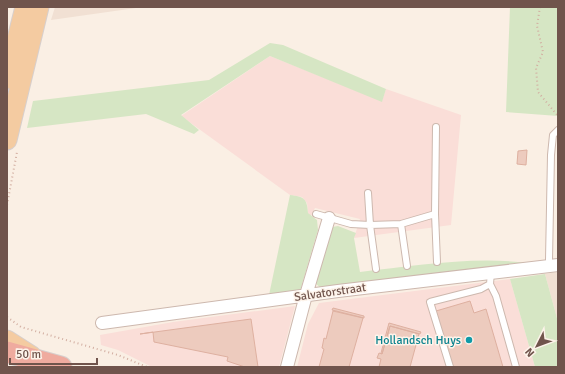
<svg xmlns="http://www.w3.org/2000/svg" width="565" height="374" viewBox="0 0 565 374" font-family="Signika,sans-serif">
<style>
.residential{fill:#f1e0d3}
.commercial{fill:#faded8}
.green{fill:#d6e6c4}
.building{fill:#edcbbe;stroke:#deb0a0}
.lines{fill:none;stroke-linecap:round;stroke-linejoin:round}
.lane-casing{stroke:#cdb8ae;stroke-width:8}
.street-casing{stroke:#cdb8ae;stroke-width:14}
.primary-casing{stroke:#d7cfcd;stroke-width:21}
.highway-casing{stroke:#d7cfcd;stroke-width:23}
.path{stroke:#d2aea1;stroke-width:2;stroke-dasharray:1 3;stroke-linecap:butt}
.lane{stroke:#fff;stroke-width:6}
.street{stroke:#fff;stroke-width:12}
.primary{stroke:#f4cba1;stroke-width:19}
.highway{stroke:#efab9f;stroke-width:21}
.culture-dot{fill:#0f9aa8;stroke:#fdf3ea;stroke-width:1.5}
.labels{text-anchor:middle;stroke-width:3;stroke-linejoin:round;paint-order:stroke}
.street-label{font-size:12px;fill:#70544c;stroke:#fdf3ea}
.culture-label{font-size:12px;fill:#0d838f;stroke:#fdf3ea;text-anchor:end}
</style>
<rect width="100%" height="100%" fill="#faefe4"/>
<path class="residential" d="M55,7H143L51,20Z
M558,272V322L545,274Z"/>
<path class="commercial" d="M270,56L382,101L386,89L461,115L451,225L354,238L360,219L315,208L311,216L308,213L307,203L302,197L290,195L181,116Z
M510,279L535,367H297L308,324L319,303Z
M295,306L279,367H152L118,350L101,345L100,335L173,322Z"/>
<path class="green" d="M510,7H558V116L506,112Z
M270,43L283,45L386,89L382,102L270,56L181,115L199,130L194,134L146,114L27,128L33,101L209,80Z
M290,195C304,197 307,198 308,213L317,220L318,230L300,291L269,295Z
M338,226L356,233L354,238L360,272C415,266 472,256 528,263L322,289L315,283L332,227Z
M545,274L558,322V367H535L510,279Z"/>
<path class="building" d="M527,150L526,165L517,164L518,151Z
M470,301L474,313L486,309L503,367H452L436,311Z
M333,308L364,316V318L332,310Z
M333,311L363,318L349,367H319L324,349L322,348L324,338L326,339Z
M251,319L258,367H245L227,361L228,357L154,342L153,332L140,334Z
M389,323L421,332L420,334L390,326L382,354L381,353Z
M390,326L419,334L410,367H379L381,359L377,358L379,353L382,354Z"/>
<g class="lines">
<g class="lane-casing">
<path id="lane" d="M436,127L435,214L437,262
M368,193L370,225L376,269
M316,214L351,224L370,225L401,224L435,214
M401,224L407,266
M549,260L551,155L553,135L558,130
M490,284L496,296L516,367
M450,367L430,302L481,289L490,284L491,272"/>
</g>
<g class="street-casing">
<path id="street" d="M102,323L338,291L558,265
M287,367L306,295L329,218"/>
</g>
<g class="primary-casing">
<path id="primary" d="M7,79L25,7
M7,140L39,7
M7,340L32,356"/>
</g>
<g class="highway-casing">
<path id="highway" d="M7,352L61,367"/>
</g>
<path class="path" d="M540,7L537,26L543,52L536,68L538,92L558,116
M7,205L17,152
M7,317L21,327L118,355L147,367"/>
<use href="#lane" class="lane"/>
<use href="#street" class="street"/>
<use href="#primary" class="primary"/>
<use href="#highway" class="highway"/>
</g>
<circle class="culture-dot" cx="469" cy="340" r="4"/>
<g class="labels">
<g class="street-label">
<text transform="translate(330 292) rotate(-8)" y="4">Salvatorstraat</text>
</g>
<g class="culture-label">
<text x="461" y="344">Hollandsch Huys</text>
</g>
</g>
<rect width="565" height="374" fill="none" stroke="#70544c" stroke-width="16"/>
<g transform="translate(537 346) rotate(228)" stroke="#fdf3ea" stroke-width="3" paint-order="stroke">
<path d="M0-3L7 15L0 10L-7 15Z" fill="#70544c"/>
<text y="-6" font-size="11" font-weight="bold" text-anchor="middle" fill="#70544c">N</text>
</g>
<path d="M10 358v6h87v-6" fill="none" stroke="#70544c" stroke-width="2"/>
<text x="16" y="358" font-size="12" fill="#70544c" stroke="#fdf3ea" stroke-width="3" paint-order="stroke">50 m</text>
</svg>
